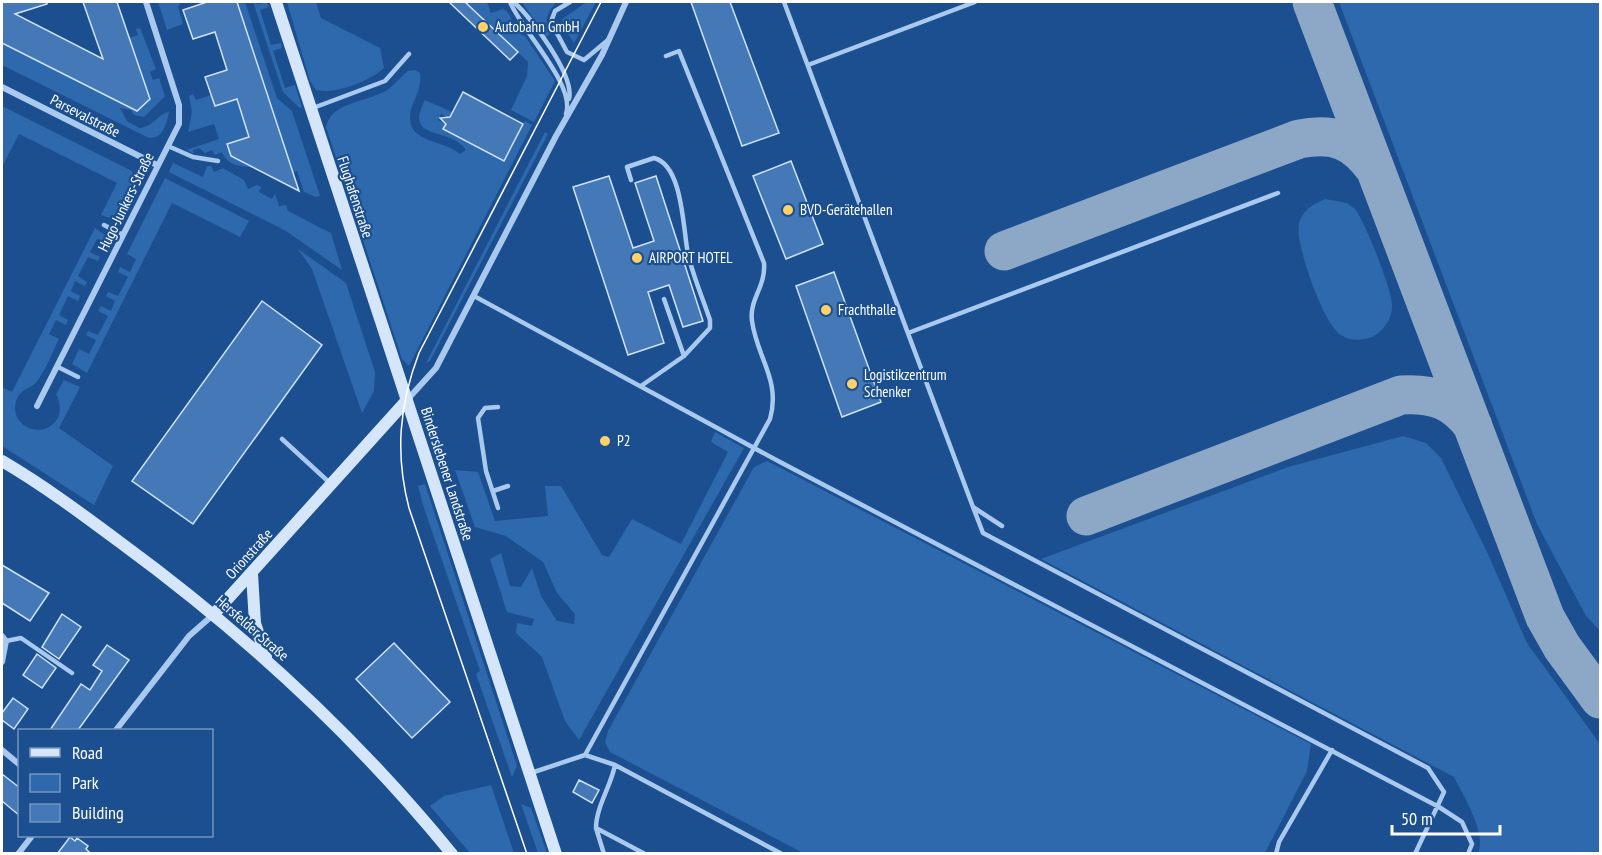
<svg xmlns="http://www.w3.org/2000/svg" width="1602" height="855" viewBox="0 0 1602 855" font-family="'PT Sans Narrow',sans-serif">
<style>
.green{fill:#2e69ad}
.lines{fill:none;stroke-linecap:round;stroke-linejoin:round}
.taxiway{stroke:#8da7c7;stroke-width:39}
.building{fill:#4478b7;stroke:#cfe3fa;stroke-width:1.5}
.lane{stroke:#a9c9ee;stroke-width:4.5}
.street{stroke:#a9c9ee;stroke-width:6}
.secondary{stroke:#d6e6fa;stroke-width:12}
.tram{stroke:#fff;stroke-width:1.5}
.poi-dot{fill:#ffd166;stroke:#1b4f8f;stroke-width:2}
.labels{text-anchor:middle;stroke-width:4.5;stroke-linejoin:round;paint-order:stroke}
.poi-label{font-size:15px;fill:#fff;stroke:#1b4f8f;text-anchor:start}
.street-label{font-size:15px;fill:#fff;stroke:#1b4f8f}
</style>
<rect width="100%" height="100%" fill="#1b4f8f"/>
<path class="green" d="M158,2H181L178,7L183,24L167,30Z
M237,2H245L277,98L292,111L320,196L316,197L304,192L297,171L293,172Z
M253,2L258,4L267,2L269,7L260,10L271,45L281,43L282,48L273,51L285,88L295,85L302,107L300,108L283,92Z
M287,2H316L321,18L380,48L384,68C370,81 335,95 316,90L310,81Z
M465,2H487L491,13L503,9C515,15 510,30 525,36L555,81L534,122L511,110L527,76L528,62Z
M522,2H558C547,10 543,22 550,34L546,37Z
M587,2H596L574,43L563,27L562,19Z
M1339,2H1600V631L1586,616L1537,524Z
M140,28L156,69L150,72L153,80L159,78L165,96L144,117L134,115L131,110L120,108L127,121L139,128C154,127 157,114 169,112C166,124 164,138 149,138L2,65V43L137,111L129,38L138,35L136,29Z
M415,70L420,73C423,91 410,102 410,118C410,143 444,140 460,154L466,150C449,126 403,142 425,100L452,112L449,118L441,114L438,120L446,124L443,129L504,161L525,121L532,125L409,366L402,359L326,127C332,103 360,103 379,94C392,89 398,79 408,71Z
M193,94L196,100L211,95L215,106L237,99L249,137L227,144L231,156L252,167C239,166 228,166 222,152L215,155L212,150L205,153L199,148L193,150L194,154L186,150L219,139L214,124L188,132L192,112L189,96Z
M2,106L132,171L136,184L118,221L101,215L117,183L19,134L2,167Z
M545,132L548,134L430,361L426,363Z
M173,163L203,177L207,166H211L214,172L223,168L244,180L248,189L257,185L261,187L259,192L272,199L275,194L279,206L286,205L288,211L331,233L342,270L286,231L169,172Z
M165,178L249,221L240,237L172,203L87,373L72,364L79,349L89,354L96,340L86,335L88,331L98,335L108,316L98,311L101,306L111,311L115,301L106,296L108,292L118,296L128,277L118,272L120,267L130,272L136,259L127,254Z
M1325,199L1347,203L1356,210C1367,228 1390,284 1392,304C1393,318 1384,331 1372,337C1362,341 1350,341 1341,335C1324,326 1294,242 1299,223C1303,210 1313,204 1325,199Z
M95,228L109,238L107,243L97,239L90,252L100,257L98,261L88,257L78,276L87,282L85,286L75,281L71,291L80,296L78,301L68,296L59,315L68,320L66,325L56,320L49,334L59,339C52,353 46,370 37,381C32,389 21,388 17,399C8,419 31,437 49,427C62,419 62,406 56,394L64,380L80,387L59,428L113,466L94,505L2,446V387L12,392Z
M298,249L346,283L375,372L374,391L362,413L312,269Z
M715,432L744,448L579,740L565,721L542,657L516,633L517,623L532,626L534,619L507,612L490,559L501,553L510,586L521,587L532,568L541,596L557,621L574,624L575,614L557,593L543,562L506,536L475,527L455,470L478,472L495,521L548,516L545,486H561L602,555L609,557L632,519L681,544L728,452L711,442Z
M1403,436L1426,443L1441,458L1487,552L1527,643L1600,744V853H1478C1487,834 1464,797 1454,777L1041,559L1288,467Z
M767,461L1311,744L1307,771L1265,853H803L610,752L605,742L608,731L754,467Z
M425,484L517,766L512,777L476,674L480,671L423,505L418,486Z
M491,785L514,853H470L430,806L444,796Z
M521,804L531,808L547,853H538Z"/>
<g class="lines">
<path class="taxiway" d="M1312,2L1545,617L1562,647L1600,699
M1004,251L1299,139C1334,132 1354,140 1375,169
M1086,516L1401,395C1433,393 1454,400 1473,426"/>
</g>
<path class="building" d="M2,2H47V4L15,14L103,59L83,2H117L150,99L137,111L2,43Z
M207,2H237L299,191L231,156L227,144L249,137L237,99L215,106L205,77L227,70L215,32L193,39L183,10Z
M449,2H465L518,52L510,60Z
M691,2H730L779,133L742,146Z
M463,92L523,124L504,161L443,129L446,124L440,118L450,117Z
M791,161L823,244L786,259L753,176Z
M609,176L633,248L654,241L635,183L656,176L703,321L683,327L669,285L648,292L664,343L628,355L573,187Z
M834,272L881,402L842,417L796,286Z
M262,301L322,345L193,524L132,481Z
M2,565L49,593L30,621L2,603Z
M62,614L81,627L59,659L42,647Z
M394,643L450,702L412,738L356,679Z
M107,645L129,660L78,730H50L81,684L90,690L102,671L93,665Z
M37,654L56,668L42,688L23,675Z
M13,698L28,709L14,729L2,720V713Z
M2,774L20,788V816L2,801Z
M579,780L599,790L592,803L573,792Z
M70,837L75,841L77,838L88,846L86,849L91,854H57Z"/>
<g class="lines">
<path class="lane" d="M510,2C522,31 576,85 566,114
M514,2C531,18 575,75 569,99
M570,2L555,11L551,22L567,52L584,60L608,40
M784,2L973,507L1002,526
M808,65L975,2
M313,108L385,81L409,54
M168,146L193,157L218,161
M631,180L627,167L654,158C683,165 683,230 688,254C693,276 703,299 710,320V328L684,356
M104,225L123,235
M474,296L780,462L1439,807L1462,822L1472,844L1468,854
M908,333L1278,193
M58,367L78,377
M641,386L684,356L664,299
M498,407L485,408L478,418L486,471L498,508
M282,439L331,484
M493,491L508,486
M973,507L983,533L1428,768L1444,792L1415,854
M6,641L21,638L72,673
M585,755L770,419C781,380 757,358 752,321C749,299 766,287 764,263L679,51L666,56
M615,765C611,786 596,807 596,828L645,854
M531,773L585,755L615,765L782,854
M596,828L604,854
M1276,854L1279,842L1332,750"/>
<path class="street" d="M2,87L157,165
M407,400L436,368L556,136L602,55L626,2
M37,406L179,124V105L146,2
M2,636L6,641L2,662
M116,730L189,636L214,614
M2,750L20,765
M18,854L32,836"/>
<path class="secondary" d="M276,2L556,854
M2,461C43,485 82,514 121,543C245,634 355,735 452,854
M252,574L255,623L266,657
M214,614L407,400"/>
<path class="tram" d="M527,854L409,508C395,454 399,405 419,353L601,2"/>
</g>
<g class="poi-dot">
<circle cx="483" cy="27" r="6"/>
<circle cx="788" cy="210" r="6"/>
<circle cx="637" cy="258" r="6"/>
<circle cx="826" cy="310" r="6"/>
<circle cx="852" cy="384" r="6"/>
<circle cx="605" cy="441" r="6"/>
</g>
<g class="labels">
<g class="poi-label">
<text x="495" y="32">Autobahn GmbH</text>
<text x="800" y="215">BVD-Gerätehallen</text>
<text x="649" y="263">AIRPORT HOTEL</text>
<text x="838" y="315">Frachthalle</text>
<text x="864" y="380">Logistikzentrum<tspan x="864" dy="17">Schenker</tspan></text>
<text x="617" y="446">P2</text>
</g>
<g class="street-label">
<text transform="translate(85 116) rotate(27)" y="5">Parsevalstraße</text>
<text transform="translate(355 197) rotate(72)" y="5">Flughafenstraße</text>
<text transform="translate(126 202) rotate(-64)" y="5">Hugo-Junkers-Straße</text>
<text transform="translate(447 474) rotate(72)" y="5">Binderslebener Landstraße</text>
<text transform="translate(249 554) rotate(-48)" y="5">Orionstraße</text>
<text transform="translate(252 628) rotate(41)" y="5">Hersfelder Straße</text>
</g>
</g>
<rect width="1602" height="855" fill="none" stroke="#ffffff" stroke-width="6"/>
<rect x="18" y="729" width="195" height="108" fill="#1b4f8f" stroke="#7695bc" stroke-width="1.5"/>
<rect x="30" y="748" width="30" height="9" fill="#d6e6fa" stroke="#7695bc" stroke-width="1.5"/>
<text x="72" y="759" font-size="18" fill="#ffffff">Road</text>
<rect x="30" y="774" width="30" height="18" fill="#2e69ad" stroke="#7695bc" stroke-width="1.5"/>
<text x="72" y="789" font-size="18" fill="#ffffff">Park</text>
<rect x="30" y="804" width="30" height="18" fill="#4478b7" stroke="#7695bc" stroke-width="1.5"/>
<text x="72" y="819" font-size="18" fill="#ffffff">Building</text>
<path d="M1392 825v9h108v-9" fill="none" stroke="#ffffff" stroke-width="3"/>
<text x="1401" y="825" font-size="18" fill="#ffffff" stroke="#1b4f8f" stroke-width="4.5" paint-order="stroke">50 m</text>
</svg>
